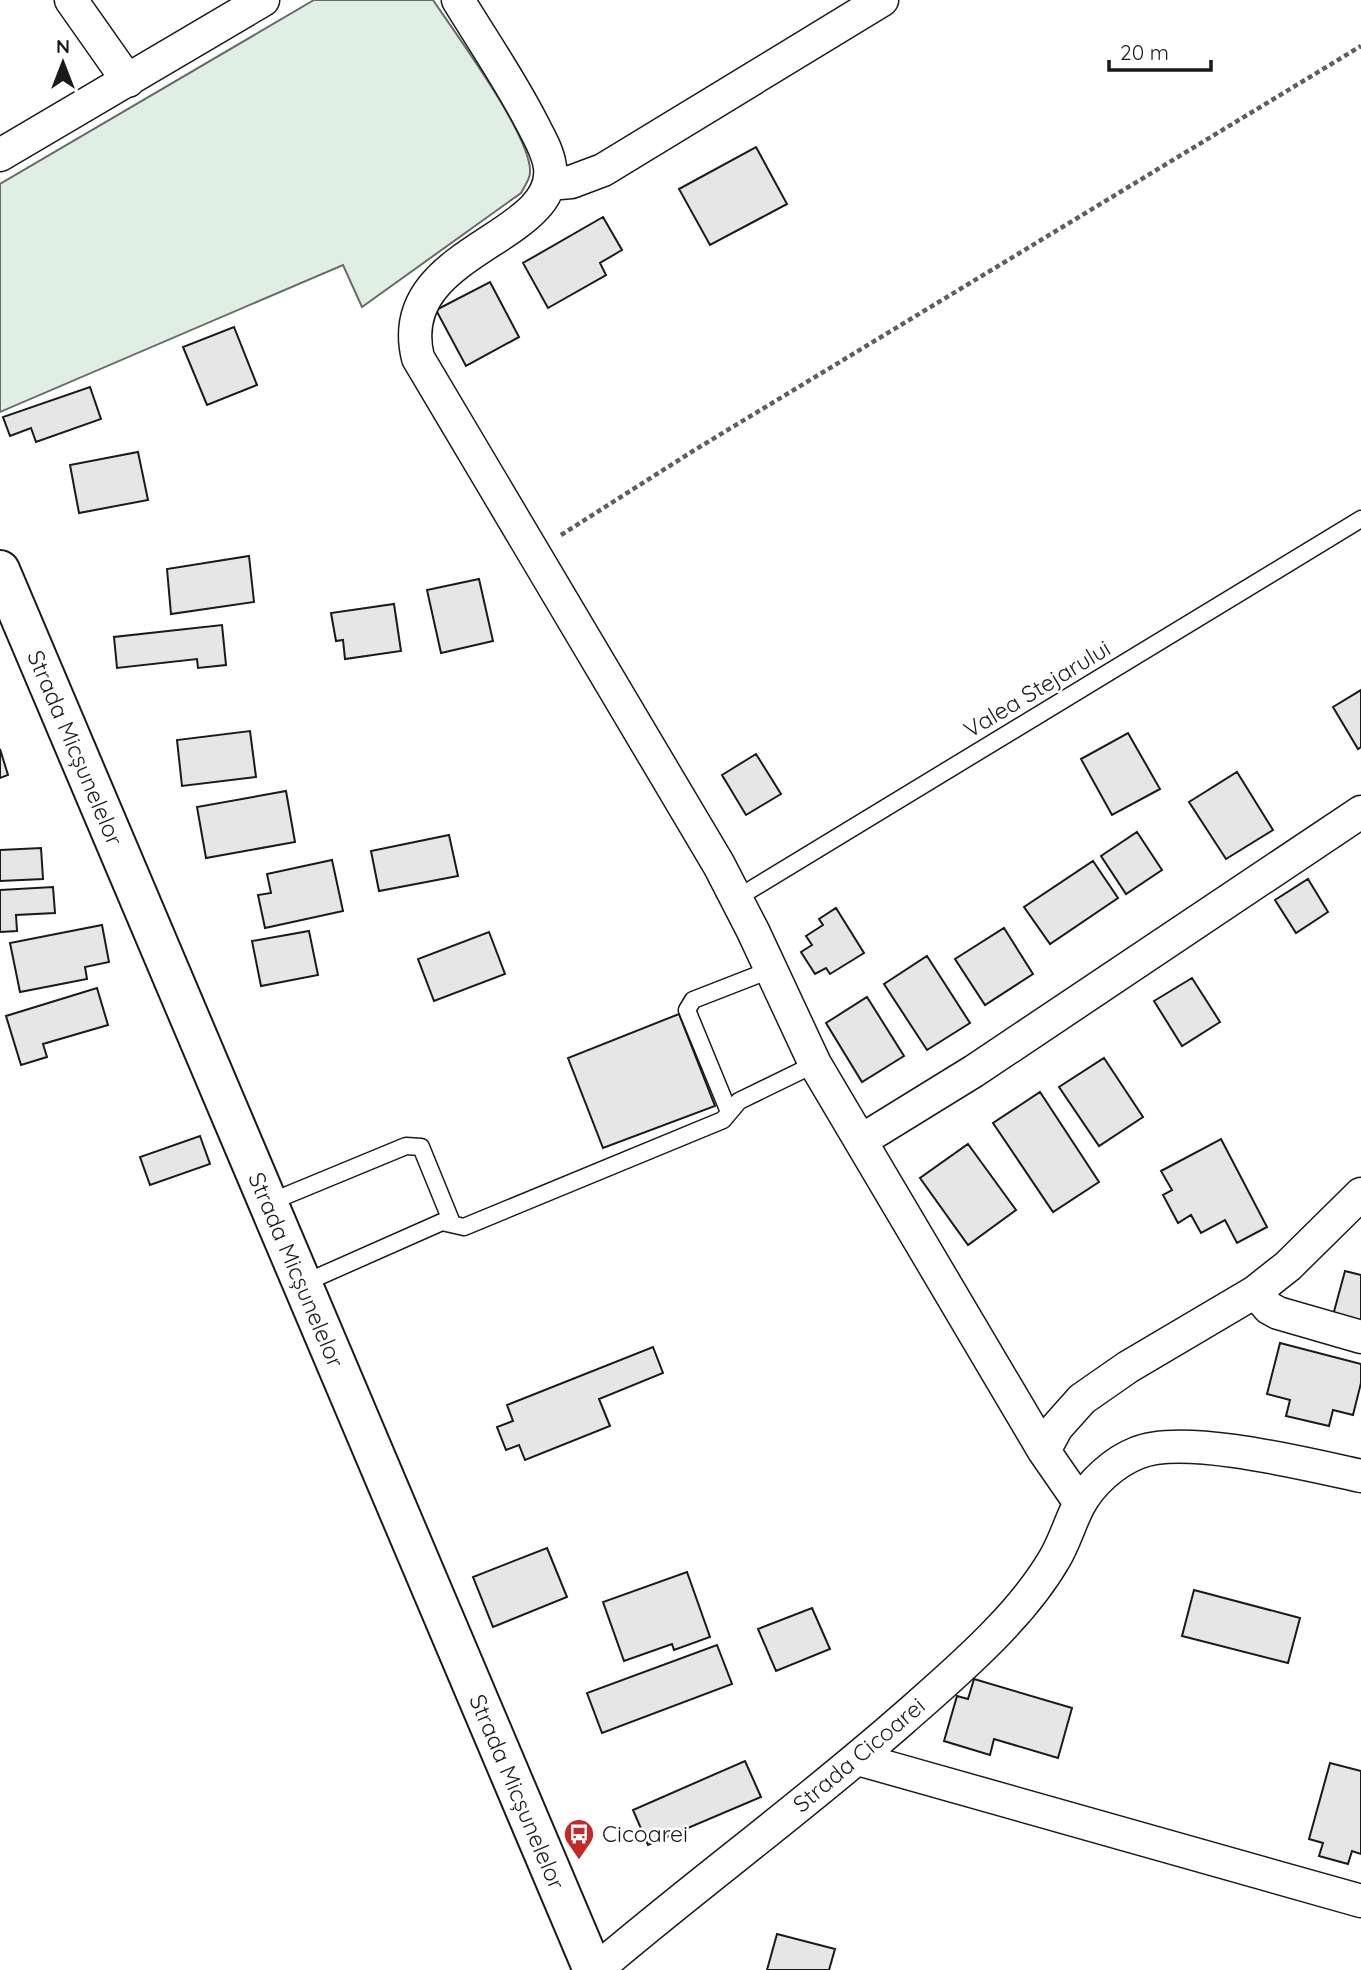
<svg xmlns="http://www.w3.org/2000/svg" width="1361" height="1970" viewBox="0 0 1361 1970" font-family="Quicksand,sans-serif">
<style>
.green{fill:#e0efe3;stroke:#6a6a6a;stroke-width:2}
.building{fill:#e6e6e6;stroke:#1a1a1a;stroke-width:2}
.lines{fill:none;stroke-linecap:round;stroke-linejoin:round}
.service-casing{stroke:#1a1a1a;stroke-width:19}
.minor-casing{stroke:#1a1a1a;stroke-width:35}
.tertiary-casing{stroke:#1a1a1a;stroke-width:42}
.path{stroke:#5f5f5f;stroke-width:4.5;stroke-dasharray:5 3.5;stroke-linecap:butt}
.service{stroke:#fff;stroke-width:16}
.minor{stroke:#fff;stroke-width:32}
.tertiary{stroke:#fff;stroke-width:38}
.labels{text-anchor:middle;stroke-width:5;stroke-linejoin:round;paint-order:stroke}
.street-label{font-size:23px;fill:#1a1a1a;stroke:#fff}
.poi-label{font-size:23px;fill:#1a1a1a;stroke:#fff;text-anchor:start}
</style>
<rect width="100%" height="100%" fill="#fff"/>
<path class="green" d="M314,0H433C455,33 533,138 530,173C530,179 524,187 521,193L362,307L343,265L0,412V184Z"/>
<path class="building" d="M756,147L787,204L710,245L679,189Z
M603,217L622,250L600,263L606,275L548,308L523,263Z
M490,282L519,337L466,366L436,310Z
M234,327L257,385L207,405L183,347Z
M90,387L101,419L36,442L31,428L10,436L3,417Z
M138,452L148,500L79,513L70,465Z
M249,556L254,602L171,614L167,569Z
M479,579L493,641L441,653L427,590Z
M394,604L401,651L345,659L343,640L336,641L331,613Z
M222,625L226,665L198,668L197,659L117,668L114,637Z
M1361,690V747L1358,749L1333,707Z
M250,731L256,777L182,786L177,740Z
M1128,733L1160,789L1112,815L1081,759Z
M0,749L8,775L0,778Z
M756,754L781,794L746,815L722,775Z
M1237,772L1273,830L1226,859L1189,802Z
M286,791L295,842L206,858L197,807Z
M1137,832L1162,870L1126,894L1101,856Z
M449,835L458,876L379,891L371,851Z
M41,848L43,879L0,881V850Z
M332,860L343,911L265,928L258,895L271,893L267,874Z
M1093,861L1118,898L1050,944L1024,907Z
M1308,879L1328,912L1296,933L1275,900Z
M53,887L55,913L16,915L17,931L0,932V890Z
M836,908L864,953L830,974L826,968L815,974L801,952L812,945L806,936L823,925L819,919Z
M102,925L109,962L85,967L87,979L20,992L10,943Z
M1004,928L1033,974L985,1005L955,959Z
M309,931L318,975L261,986L252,941Z
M489,932L505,974L434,1001L418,959Z
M927,956L970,1023L927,1050L884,984Z
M1192,978L1220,1022L1182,1046L1154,1001Z
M97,988L108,1025L43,1044L47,1057L21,1065L6,1016Z
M867,997L904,1056L862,1082L826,1023Z
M679,1014L715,1106L603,1148L568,1058Z
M1104,1058L1143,1117L1099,1146L1059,1087Z
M1040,1092L1099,1182L1053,1212L993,1123Z
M200,1136L210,1164L150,1185L140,1157Z
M1221,1139L1267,1227L1237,1243L1225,1220L1201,1233L1191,1215L1178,1223L1163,1195L1172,1190L1161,1171Z
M968,1144L1016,1210L968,1245L920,1178Z
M1345,1271L1361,1275V1326L1332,1319Z
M1280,1343L1361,1364V1383L1353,1415L1333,1410L1329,1426L1286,1416L1290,1400L1267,1394Z
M653,1347L663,1373L599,1399L610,1426L525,1460L519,1445L506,1450L497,1427L513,1421L507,1405Z
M547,1548L567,1597L493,1627L473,1577Z
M687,1572L710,1637L674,1650L672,1644L624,1661L603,1602Z
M1194,1590L1300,1618L1288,1663L1182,1636Z
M812,1608L830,1649L776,1671L758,1629Z
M717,1645L732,1684L602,1733L587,1693Z
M974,1679L1072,1708L1058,1758L994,1739L990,1755L944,1741L957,1696L968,1699Z
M745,1761L761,1797L648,1845L633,1810Z
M1330,1763L1361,1771V1854L1352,1851L1348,1864L1319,1856L1323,1843L1309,1839Z
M777,1934L835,1949L829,1970H767Z"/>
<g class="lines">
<g class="service-casing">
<path id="service" d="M737,898L1361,519
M729,1112L687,1010L693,1000L770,970
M268,1203L406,1146L421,1147L452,1223
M302,1284L442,1222L464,1227L723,1120L739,1101L815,1064"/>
</g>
<g class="minor-casing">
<path id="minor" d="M71,0L128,81
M458,0C483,41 510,80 532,123C539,137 548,151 550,167C559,241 391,250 418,358L719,865L753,931L815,1064L1044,1451L1080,1503
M0,155L263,0
M549,184L571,182L603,170L882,0
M862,1140L974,1071L1361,812
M1255,1292L1269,1308L1278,1313L1361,1337
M1044,1451L1057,1427L1082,1399L1128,1367L1255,1292L1288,1266L1361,1194
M858,1759L1361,1901
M596,1970C697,1884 804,1806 903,1719C936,1690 970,1661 1000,1629C1021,1607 1040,1584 1055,1558C1065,1541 1070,1522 1079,1505C1091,1483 1114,1462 1137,1453C1183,1433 1310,1465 1361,1476"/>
</g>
<g class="tertiary-casing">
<path id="tertiary" d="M0,570L593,1970"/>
</g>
<path class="path" d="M561,535L693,451L1361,46"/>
<use href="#service" class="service"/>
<use href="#minor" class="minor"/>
<use href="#tertiary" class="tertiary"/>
</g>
<defs>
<g id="bus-pin" transform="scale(1.575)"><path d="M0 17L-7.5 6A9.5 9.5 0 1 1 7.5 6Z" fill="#c62828" stroke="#fff"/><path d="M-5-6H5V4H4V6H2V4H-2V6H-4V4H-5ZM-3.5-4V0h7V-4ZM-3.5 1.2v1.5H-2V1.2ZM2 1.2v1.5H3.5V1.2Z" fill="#fff"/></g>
</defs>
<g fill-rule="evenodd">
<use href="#bus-pin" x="579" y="1834"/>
</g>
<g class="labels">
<g class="street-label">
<text transform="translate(1037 689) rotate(-31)" y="8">Valea Stejarului</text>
<text transform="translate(75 748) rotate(67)" y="8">Strada Micșunelelor</text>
<text transform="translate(296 1270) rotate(67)" y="8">Strada Micșunelelor</text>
<text transform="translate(859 1755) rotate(-40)" y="8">Strada Cicoarei</text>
<text transform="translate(517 1792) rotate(67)" y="8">Strada Micșunelelor</text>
</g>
<g class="poi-label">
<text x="602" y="1842">Cicoarei</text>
</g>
</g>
<g transform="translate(63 63)" stroke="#ffffff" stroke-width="5" paint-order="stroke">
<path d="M0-5L12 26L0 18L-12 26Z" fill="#1a1a1a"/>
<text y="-10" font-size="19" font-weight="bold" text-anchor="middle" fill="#1a1a1a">N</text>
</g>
<path d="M1109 60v10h102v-10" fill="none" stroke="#1a1a1a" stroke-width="3.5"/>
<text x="1120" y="60" font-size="21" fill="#1a1a1a" stroke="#ffffff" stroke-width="5" paint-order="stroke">20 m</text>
</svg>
